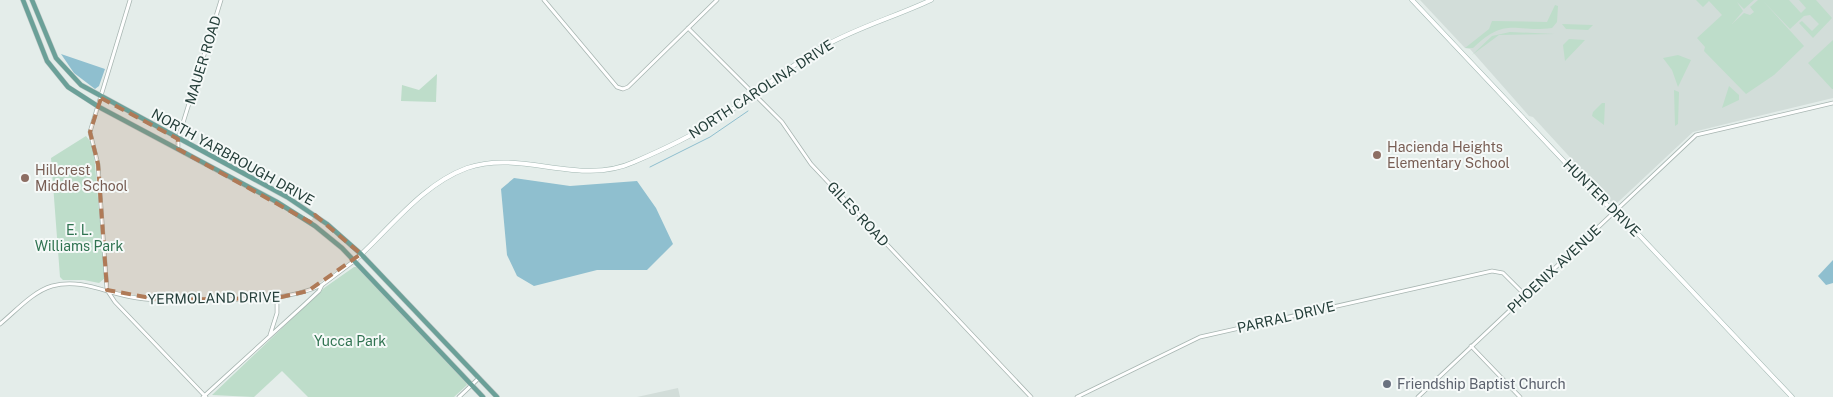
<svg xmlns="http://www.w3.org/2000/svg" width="1833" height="397" viewBox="0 0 1833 397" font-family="'Public Sans',sans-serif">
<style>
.built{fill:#d2ddd9}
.green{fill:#beddca}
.water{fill:#8fbfcf}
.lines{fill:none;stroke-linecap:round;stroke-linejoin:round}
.stream{stroke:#8fbfcf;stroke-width:1}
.tertiary-casing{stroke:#a7b5b1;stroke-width:4.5}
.secondary-casing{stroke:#a3b8b3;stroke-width:5}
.primary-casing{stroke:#c2c9c8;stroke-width:5.5}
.tertiary{stroke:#fff;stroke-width:3}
.secondary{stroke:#fff;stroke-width:4}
.primary{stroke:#6ba098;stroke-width:4.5}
.marked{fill:#af7a57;fill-opacity:0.2;stroke:#af7a57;stroke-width:4;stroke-dasharray:10 6;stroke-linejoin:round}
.education-dot{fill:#8d6e63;stroke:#f5f9f8;stroke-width:2}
.worship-dot{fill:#6b7280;stroke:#f5f9f8;stroke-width:2}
.labels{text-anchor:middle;stroke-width:4;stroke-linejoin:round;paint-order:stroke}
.street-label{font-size:14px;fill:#243e39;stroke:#f5f9f8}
.education-label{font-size:14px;fill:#785e54;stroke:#f5f9f8;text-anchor:start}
.park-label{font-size:14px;fill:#307351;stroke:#f5f9f8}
.worship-label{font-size:14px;fill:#5b616d;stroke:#f5f9f8;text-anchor:start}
</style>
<rect width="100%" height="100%" fill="#e4edea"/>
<path class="built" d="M1420,0H1833V98L1693,132L1617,203H1612L1533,117L1529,116L1470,49L1465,48Z
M678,388L680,397H637Z"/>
<path class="green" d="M1696,0H1754L1744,9L1737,2L1743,11L1732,24L1744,13L1750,15L1754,12L1750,7L1758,0H1789L1801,13L1806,8L1799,0H1816L1832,18L1813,38L1799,23L1802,21L1812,31L1819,24L1810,15L1804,16L1790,29L1764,2L1804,46L1774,75L1746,94L1704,51L1705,47L1697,38L1722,15L1709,1L1703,7Z
M1555,5L1558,6L1557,22L1552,28C1513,33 1507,16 1473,48H1465L1489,29L1492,21L1547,22Z
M1562,24L1593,25L1588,30L1566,29Z
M1510,32L1555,34L1499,35L1472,55L1492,36Z
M1569,39L1585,40L1565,61L1563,45Z
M1833,40V89H1832L1808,63Z
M1678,55L1691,60L1678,87L1672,70L1663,58Z
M437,74L436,102L401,101L402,85L419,90Z
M1729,86L1739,95V100L1722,108Z
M1674,90L1679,92L1678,124L1675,126Z
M1602,103H1605L1604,125L1592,116L1593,112Z
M86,136L93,145L94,154L105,278L99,283L84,280H63L60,277L51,158Z
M354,267H358L466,382L467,385L454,397H308L282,371L254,397L212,395L324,288Z"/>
<path class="water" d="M61,54L105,69L99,86L95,89L74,73Z
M514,178L570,186L637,181L656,208L673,244L647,270H597L534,286L517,276L507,255L501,189Z
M1833,260V283L1826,285L1818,276Z"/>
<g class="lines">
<path class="stream" d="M650,167L710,137L748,111"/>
<g class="tertiary-casing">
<path id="tertiary" d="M130,0L90,132L98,164L107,290L115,302L206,397
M544,0L617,87L623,89L628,87L717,0
M688,28L782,122L811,164L1031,397
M178,149V139L221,0
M0,324C16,311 32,292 52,286C83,278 107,294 137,298C159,302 181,300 202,300C242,299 285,302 322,285
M270,335L277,313V298
M1471,346L1520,397
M203,397L304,305L319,291L322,285L354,261
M459,397L479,378
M1077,397L1200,337L1492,271L1503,273L1525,295
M1418,397L1696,135L1833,103"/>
</g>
<g class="secondary-casing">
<path id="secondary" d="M1412,0L1593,192L1640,236L1792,397
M354,261C390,229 421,185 467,168C523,149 579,187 634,162C662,150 690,137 715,121C751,98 784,70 821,48C855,28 895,17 931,0"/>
</g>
<g class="primary-casing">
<path id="primary" d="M23,0L47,61L68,87L99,107L277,202L315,226L342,248L483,397
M32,0L56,58L81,85L287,197L327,224L361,254L497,397"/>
</g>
<use href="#tertiary" class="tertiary"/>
<use href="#secondary" class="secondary"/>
<use href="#primary" class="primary"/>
</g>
<path class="marked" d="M101,98L178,139V149L310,222L315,215L361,254L308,291L277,298L162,300L107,290L98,164L90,132Z"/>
<g class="education-dot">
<circle cx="1377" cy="155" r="5"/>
<circle cx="25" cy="178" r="5"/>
</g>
<circle class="worship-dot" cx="1387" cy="384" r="5"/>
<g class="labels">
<g class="street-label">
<text transform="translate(203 60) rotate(-73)" y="5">MAUER ROAD</text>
<text transform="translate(761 89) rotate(-33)" y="5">NORTH CAROLINA DRIVE</text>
<text transform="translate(233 157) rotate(29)" y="5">NORTH YARBROUGH DRIVE</text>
<text transform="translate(1602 198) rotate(45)" y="5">HUNTER DRIVE</text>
<text transform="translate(858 214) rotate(47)" y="5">GILES ROAD</text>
<text transform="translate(1554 269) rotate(-43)" y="5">PHOENIX AVENUE</text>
<text transform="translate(214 298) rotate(-1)" y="5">YERMOLAND DRIVE</text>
<text transform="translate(1286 317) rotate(-13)" y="5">PARRAL DRIVE</text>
</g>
<g class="education-label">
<text x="1387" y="152">Hacienda Heights<tspan x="1387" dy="16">Elementary School</tspan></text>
<text x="35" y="175">Hillcrest<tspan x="35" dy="16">Middle School</tspan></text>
</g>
<g class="park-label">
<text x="79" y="235">E. L.<tspan x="79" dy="16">Williams Park</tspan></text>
<text x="350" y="346">Yucca Park</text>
</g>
<g class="worship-label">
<text x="1397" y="389">Friendship Baptist Church</text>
</g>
</g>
</svg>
